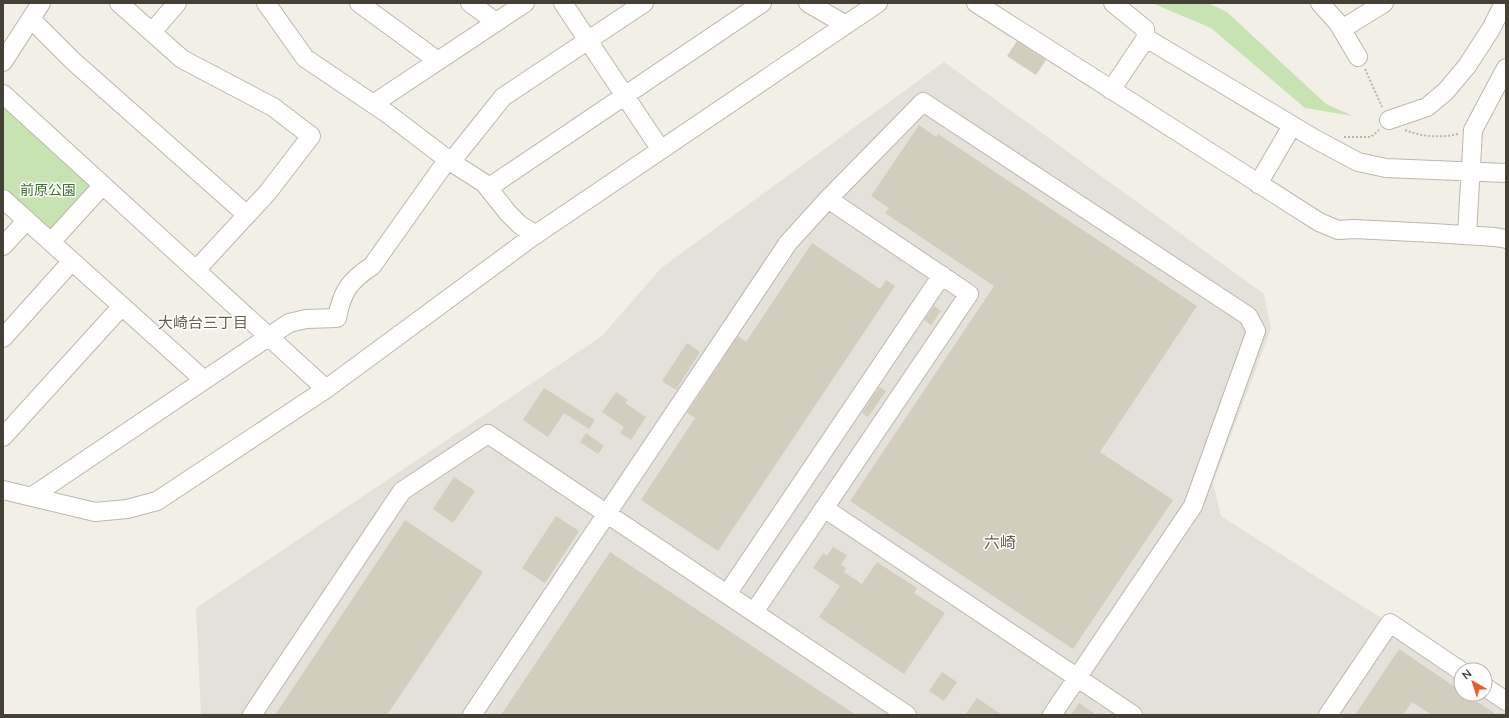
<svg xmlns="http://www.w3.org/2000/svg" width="1509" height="718" viewBox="0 0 1509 718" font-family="Mulish,'Noto Sans JP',sans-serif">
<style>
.industrial{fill:#e4e1db}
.green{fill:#c6e3b1}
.building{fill:#d2cdbc}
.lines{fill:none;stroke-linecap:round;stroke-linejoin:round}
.minor-casing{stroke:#bcb8a9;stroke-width:20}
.path{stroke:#bdb69b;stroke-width:2;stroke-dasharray:2 2;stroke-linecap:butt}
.minor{stroke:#fff;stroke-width:18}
.labels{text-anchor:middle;stroke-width:3;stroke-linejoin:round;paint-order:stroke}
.park-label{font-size:14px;fill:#3e712d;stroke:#fff}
.neighbourhood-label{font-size:15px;fill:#665f4e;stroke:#fff}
.quarter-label{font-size:16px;fill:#665f4e;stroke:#fff}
</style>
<rect width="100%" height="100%" fill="#f2f0e6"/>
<path class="industrial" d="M944,62L1264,294L1271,329L1213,483L1221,516L1463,670H1461V694H1485L1506,697V715H201L196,608L602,336L661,268Z"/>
<path class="green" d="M1152,3H1208L1227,12L1326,104L1353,116L1305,108L1211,28Z
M3,105L92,184L55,233L43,231L3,193Z"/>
<path class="building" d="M1017,41L1046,60L1036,75L1007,56Z
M919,125L936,137L938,134L1197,306L1100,452L1173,500L1073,649L850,501L994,286L885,213L889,208L871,196Z
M812,243L880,289L886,280L895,286L718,551L641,500L695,418L687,413L738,336L746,342Z
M934,306L941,311L931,325L924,320Z
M687,343L700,352L676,390L662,381Z
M879,387L886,391L868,417L862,413Z
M544,388L595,420L589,429L564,413L548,437L523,420Z
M616,392L628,400L625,403L646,417L631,440L620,433L624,427L602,412Z
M586,433L604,446L598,454L580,442Z
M454,477L475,491L453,523L433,509Z
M556,516L579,531L545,583L522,568Z
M405,520L483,572L387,715H275Z
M833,547L847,555L841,565L846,568L844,572L862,584L877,562L917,588L914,593L945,613L904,674L819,617L840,586L813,568L823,553L827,556Z
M610,552L856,715H501Z
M1399,649L1461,691V694H1466L1497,715H1432L1412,702L1403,715H1355Z
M942,672L957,682L944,701L929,691Z
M977,698L1002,715H965Z
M1079,703L1097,715H1071Z"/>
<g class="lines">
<g class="minor-casing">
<path id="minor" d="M119,3L182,59L273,107L311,136L268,192L196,270
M266,3L305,58L388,114L451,162L484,183L508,213L520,225L536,235
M359,3L438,61
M470,3L496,22
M563,3L661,150
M808,3L846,25
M976,3L1319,222L1338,230L1354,229L1433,233L1495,237L1506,239
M1320,3L1338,23L1358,57
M31,19L73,61L247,215
M1342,29L1384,3
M152,32L177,3
M1146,38L1315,139L1358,162L1386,168L1506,173
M3,62L41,3
M1111,90L1146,38L1145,29L1113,3
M3,94L326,389
M373,104L525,3
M1389,120L1427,107L1446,91L1467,66L1491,29L1504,3
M451,162L503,97L644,3
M1258,184L1292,126
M488,188L762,3
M3,199L204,380
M1467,235L1473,130L1506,68
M51,242L103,185
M3,246L27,220
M3,338L72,261
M3,437L122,306
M3,490L95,512L127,509L157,501L326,389L532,237L878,3
M31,497L289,323L306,319L337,318C342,292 349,281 372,266L448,159
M824,508L1133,715
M727,594L942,275
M754,612L969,294L828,199
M1485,687L1506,701
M252,715L402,491L488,434L907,715
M472,715L788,243L828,199L923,102L1248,316L1256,331L1193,506L1052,715
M1328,715L1390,623L1461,671"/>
</g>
<path class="path" d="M1365,69L1382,107
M1405,130C1422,137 1440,138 1458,134
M1344,137H1371L1379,130"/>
<use href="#minor" class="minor"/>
</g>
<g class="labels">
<g class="park-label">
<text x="48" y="195">前原公園</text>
</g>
<g class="neighbourhood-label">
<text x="203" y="328">大崎台三丁目</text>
</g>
<g class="quarter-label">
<text x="1000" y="548">六崎</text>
</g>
</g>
<rect width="1509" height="718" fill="none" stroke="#444036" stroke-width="8"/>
<g transform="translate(1473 682) rotate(321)"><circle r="19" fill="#ffffff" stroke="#b4b3af"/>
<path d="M0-3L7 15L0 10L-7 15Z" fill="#eb5d24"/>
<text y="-6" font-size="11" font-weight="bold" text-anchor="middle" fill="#444036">N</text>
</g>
</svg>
